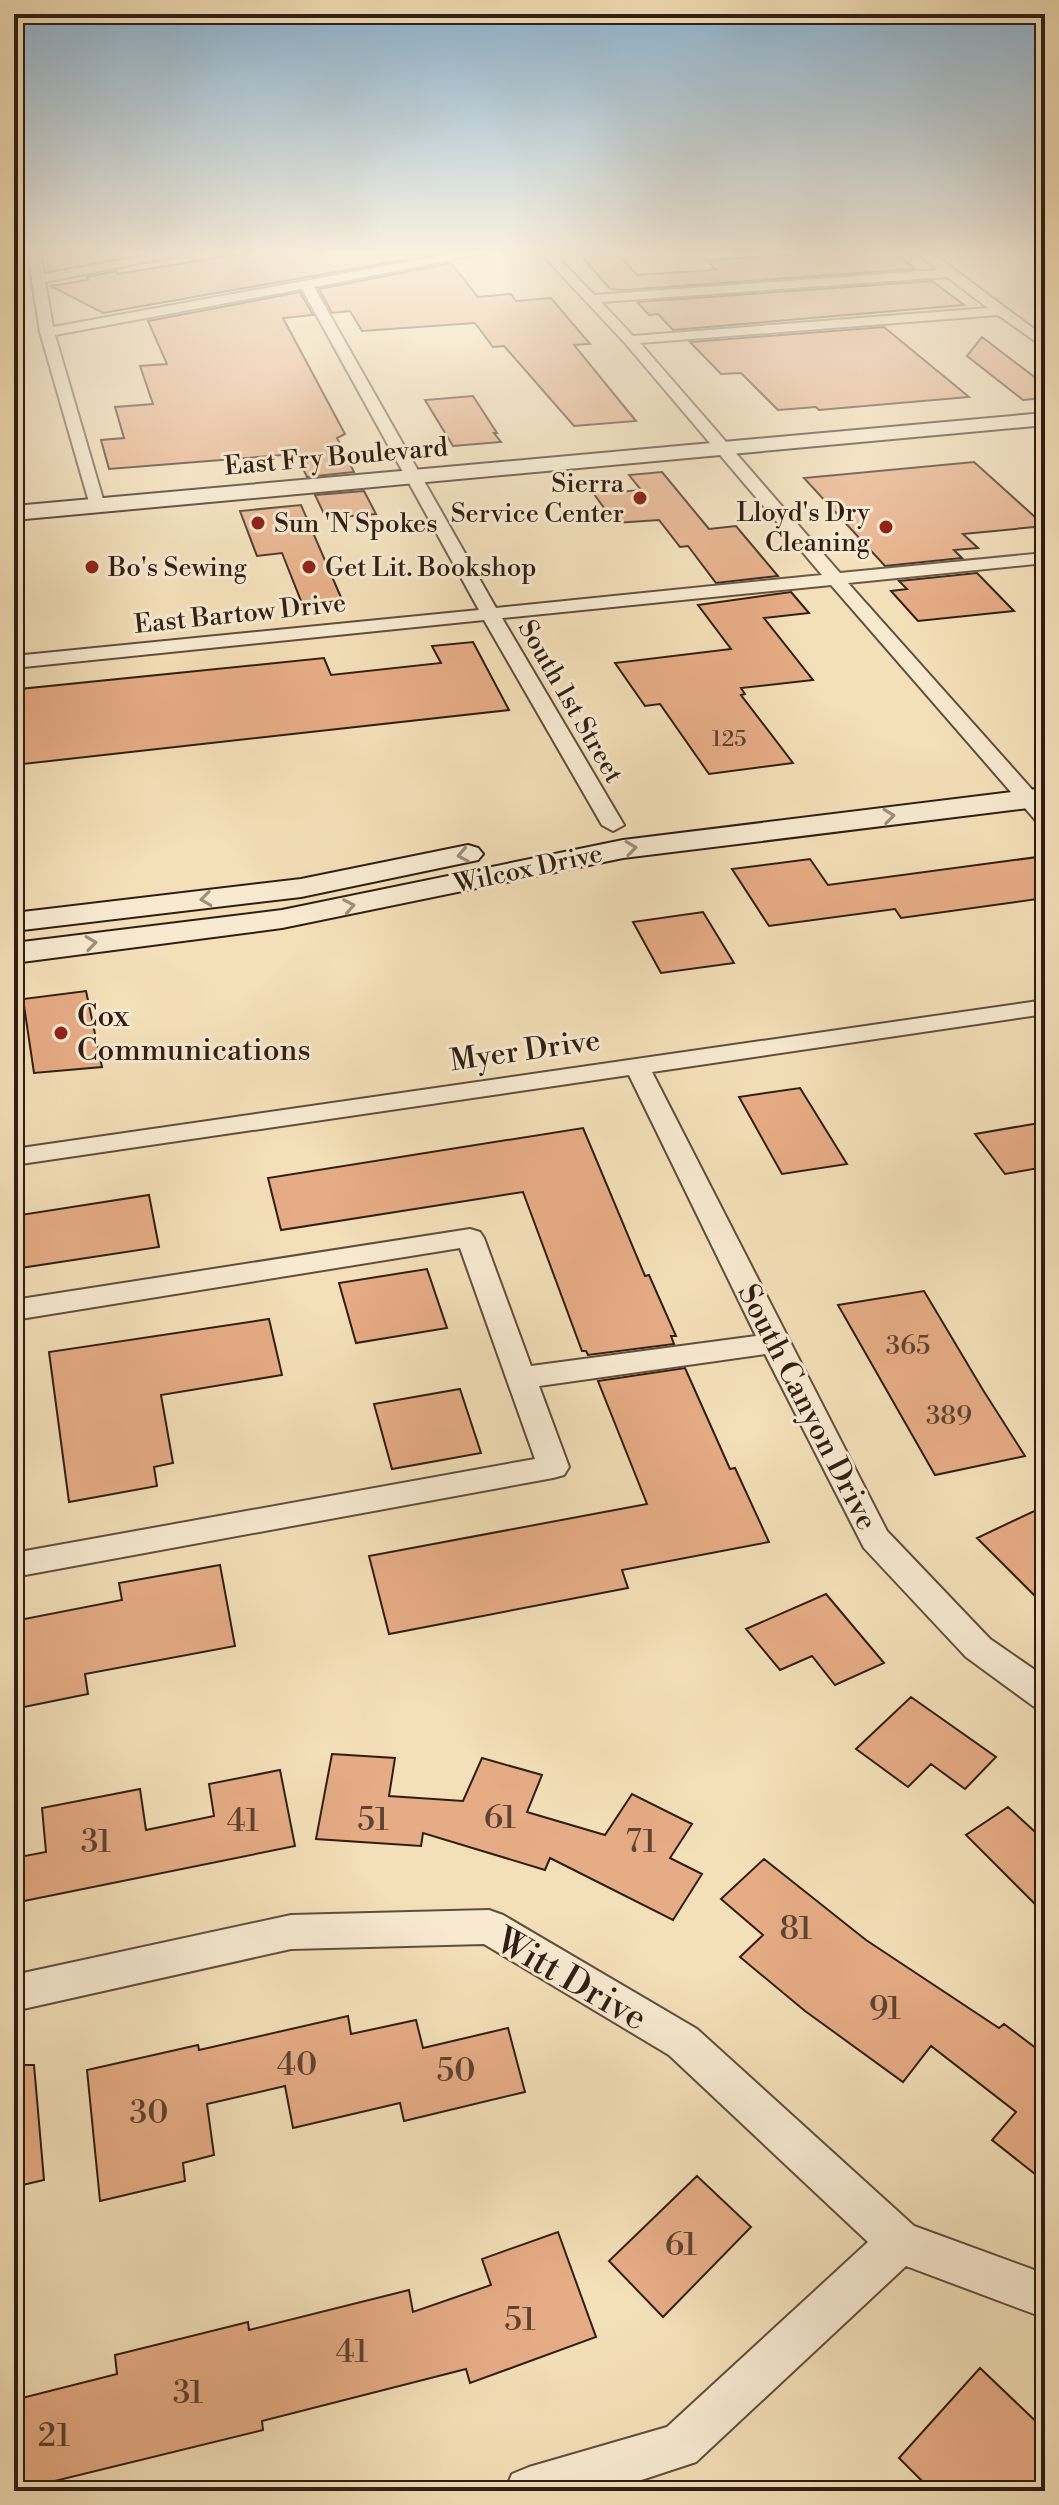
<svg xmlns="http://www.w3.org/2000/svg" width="1059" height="2505" viewBox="0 0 1059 2505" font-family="'Libre Bodoni',serif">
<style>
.building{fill:#e6ac85;stroke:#301e16;stroke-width:2}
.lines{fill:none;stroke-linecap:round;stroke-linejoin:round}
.street-casing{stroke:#614e3e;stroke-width:4}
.secondary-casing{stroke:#301e16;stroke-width:4}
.street{fill:#f7ead1;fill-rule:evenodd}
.secondary{fill:#f7ead1;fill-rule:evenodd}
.oneway{stroke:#9d8e7d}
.poi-dot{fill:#8f2418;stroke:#f7ead1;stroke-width:3}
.labels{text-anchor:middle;stroke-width:6;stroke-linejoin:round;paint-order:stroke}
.far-number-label{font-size:22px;fill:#5e4232}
.far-street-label{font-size:26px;fill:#301e16;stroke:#f7ead1}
.far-poi-label{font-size:26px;fill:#301e16;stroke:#f7ead1;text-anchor:start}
.number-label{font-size:26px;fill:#5e4232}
.poi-label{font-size:30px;fill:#301e16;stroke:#f7ead1;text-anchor:start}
.street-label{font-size:30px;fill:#301e16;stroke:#f7ead1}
.near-number-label{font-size:32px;fill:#5e4232}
.near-street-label{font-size:36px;fill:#301e16;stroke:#f7ead1}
</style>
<rect width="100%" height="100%" fill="#f3dfb8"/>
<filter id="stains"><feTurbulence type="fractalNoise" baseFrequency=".0025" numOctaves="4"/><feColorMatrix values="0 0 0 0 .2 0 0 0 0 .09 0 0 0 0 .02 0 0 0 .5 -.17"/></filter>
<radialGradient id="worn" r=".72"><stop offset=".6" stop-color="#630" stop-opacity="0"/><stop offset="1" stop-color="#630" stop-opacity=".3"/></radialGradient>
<path class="building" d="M263,250H422L432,255L103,313L51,286L88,280L87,277L116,271L118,274Z
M576,250H614L637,275L716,270L707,260L859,250H891L915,269L625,290L610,289Z
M451,263L478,297L511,294L516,301L551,298L590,344L574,345L636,421L574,426L504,346L493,347L475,323L362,331L350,311L332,313L319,289Z
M932,281L964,305L673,330L658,314L649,315L637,302Z
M300,292L313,315L283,318L345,434L337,438L354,472L307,477L296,454L109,469L101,440L124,438L115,407L153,404L140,366L167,364L148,321Z
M884,327L969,397L819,410L816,407L778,410L741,373L721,374L690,342Z
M982,337L1045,385V398L1023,400L967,356Z
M473,396L497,433H494L501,442L453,446L425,400Z
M974,462L1045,526L963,534L978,548L954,550L962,558L885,566L804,478Z
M662,472L709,529L736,526L778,576L716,583L688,546L680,547L659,520L615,523L594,494L641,490L629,475Z
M364,491L376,514L326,518L315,495Z
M301,505L343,602L303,606L282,553L257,556L240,511Z
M977,573L1014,611L918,621L891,591L907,589L899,581Z
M791,592L809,613L764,618L813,680L741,688L745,694L741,695L793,763L709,774L660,704L645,706L615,663L731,649L698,605Z
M473,642L509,710L14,765V694L21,693L20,689L324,658L331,675L441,663L432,646Z
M1045,856V898L901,918L895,909L769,926L732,869L810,859L828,885Z
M703,912L734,963L661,973L633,922Z
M86,991L102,1067L34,1073L23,999Z
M800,1088L847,1164L782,1174L739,1097Z
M1045,1122V1167L1005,1174L975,1134Z
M583,1128L645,1276L649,1275L676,1336H671L674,1344L588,1355L586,1351H582L523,1192L281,1230L268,1178Z
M149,1195L159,1247L14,1269V1216Z
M427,1269L447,1328L356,1343L339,1283Z
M924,1291L983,1390L1025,1456L935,1475L838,1305Z
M269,1319L282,1375L161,1395L173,1463L154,1467L157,1486L69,1502L49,1352Z
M685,1368L730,1469L735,1468L769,1542L622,1570L628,1588L389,1634L369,1556L647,1504L598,1381Z
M460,1389L481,1453L392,1469L374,1404Z
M1045,1506V1606L977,1538Z
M220,1565L235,1646L85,1674L88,1694L14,1709V1621L122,1600L119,1583Z
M826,1594L884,1663L835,1685L812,1656L780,1670L746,1629Z
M911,1697L996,1757L965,1789L931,1764L908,1787L856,1749Z
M332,1754L395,1758L389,1796L463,1801L482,1758L542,1775L527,1812L605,1835L632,1794L692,1824L670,1858L702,1874L673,1920L550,1858L545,1870L423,1833L421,1846L316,1839Z
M280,1770L295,1846L14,1903V1858L46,1852L42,1808L140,1789L146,1830L214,1816L209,1784Z
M1008,1807L1045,1841V1914L966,1835Z
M764,1859L866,1940L999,2028L1004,2024L1045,2055V2182L992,2140L1016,2112L931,2046L903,2082L805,2011L740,1957L763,1935L721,1899Z
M348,2016L351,2034L416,2020L423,2048L508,2028L525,2092L404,2121L400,2103L293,2128L285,2086L207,2104L214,2155L183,2163L185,2181L100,2201L87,2070L198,2045L199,2050Z
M14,2065H34L44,2180L14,2187Z
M697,2176L751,2227L663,2317L609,2261Z
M558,2232L596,2337L470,2383L466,2369L262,2421L263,2430L14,2491V2400L117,2374L115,2355L248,2322L249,2330L409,2290L413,2312L491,2285L482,2259Z
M980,2368L1045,2430V2491H932L899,2458Z"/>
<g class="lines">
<g class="street-casing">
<path id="street" d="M27,250H39L44,274L176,250H206L45,282L53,327L473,250H502L314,287L496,608L822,575L625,343L538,250H551L594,295L938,270L913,250H928L1045,337V348L998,315L640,343L840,573L1045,553V563L848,583L1045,804V823L1037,822L831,585L502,618L624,825L613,831L602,825L484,620L14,668V656L479,610L302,289L55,335L105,506L103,509H91L40,332ZM947,277L988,308L633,336L601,302Z
M1045,1000V1014L652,1072L887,1531L990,1639L1045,1677V1710L1033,1706L966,1657L864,1548L765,1354L539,1386L569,1467L564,1475L553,1478L14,1577V1553L535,1459L460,1248L14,1320V1300L470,1229L480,1232L484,1238L531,1366L756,1336L629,1075L14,1165V1149Z
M489,1910L503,1915L697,2029L914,2226L1045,2274V2318L906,2266L696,2462L608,2491H505L512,2474L529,2467L667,2427L868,2242L669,2055L484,1944L291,1949L14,2011V1975L291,1915Z"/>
</g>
<g class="secondary-casing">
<path id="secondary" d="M1045,413V425L14,520V506Z
M1045,788V806L623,858L282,928L14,963V943L282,910L623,840Z
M468,845L478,848L483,854L478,860L301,897L14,931V913L301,879Z"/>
</g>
<use href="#street" class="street"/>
<use href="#secondary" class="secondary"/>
</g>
<defs><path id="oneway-chevron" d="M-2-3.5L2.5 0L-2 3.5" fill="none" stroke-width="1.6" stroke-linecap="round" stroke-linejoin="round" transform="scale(2)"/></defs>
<g class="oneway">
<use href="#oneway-chevron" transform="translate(889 816) rotate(-7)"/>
<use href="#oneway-chevron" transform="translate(631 848) rotate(-8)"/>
<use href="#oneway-chevron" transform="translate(463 855) rotate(169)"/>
<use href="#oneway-chevron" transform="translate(206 899) rotate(173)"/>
<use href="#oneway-chevron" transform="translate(349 906) rotate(-11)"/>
<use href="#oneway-chevron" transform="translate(91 943) rotate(-8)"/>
</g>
<linearGradient id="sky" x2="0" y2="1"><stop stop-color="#8cb6d6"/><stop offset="0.42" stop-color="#faf1df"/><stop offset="1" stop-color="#faf1df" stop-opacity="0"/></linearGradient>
<rect width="1059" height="601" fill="url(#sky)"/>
<g class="poi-dot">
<circle cx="640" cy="498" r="8"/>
<circle cx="258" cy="523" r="8"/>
<circle cx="886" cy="527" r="8"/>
<circle cx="92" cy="567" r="8"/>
<circle cx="309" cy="567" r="8"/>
<circle cx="61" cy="1033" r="8"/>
</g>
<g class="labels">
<g class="far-number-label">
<text x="729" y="746">125</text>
</g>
<g class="far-street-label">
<text transform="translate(336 456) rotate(-5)" y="9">East Fry Boulevard</text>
<text transform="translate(240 613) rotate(-6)" y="9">East Bartow Drive</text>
<text transform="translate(571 701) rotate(60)" y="9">South 1st Street</text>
<text transform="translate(528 868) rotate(-12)" y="9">Wilcox Drive</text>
</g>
<g class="far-poi-label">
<text x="624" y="492" text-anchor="end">Sierra<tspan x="624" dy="30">Service Center</tspan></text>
<text x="870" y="521" text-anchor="end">Lloyd's Dry<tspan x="870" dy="30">Cleaning</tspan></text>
<text x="274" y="532">Sun 'N Spokes</text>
<text x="108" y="576">Bo's Sewing</text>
<text x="325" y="576">Get Lit. Bookshop</text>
</g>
<g class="number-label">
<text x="908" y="1354">365</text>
<text x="949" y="1424">389</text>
</g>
<g class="poi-label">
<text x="77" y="1026">Cox<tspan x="77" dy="34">Communications</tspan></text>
</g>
<g class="street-label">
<text transform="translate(525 1050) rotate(-8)" y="10">Myer Drive</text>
<text transform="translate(808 1407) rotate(63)" y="10">South Canyon Drive</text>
</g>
<g class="near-number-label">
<text x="500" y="1828">61</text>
<text x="373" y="1830">51</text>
<text x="243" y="1831">41</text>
<text x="96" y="1852">31</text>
<text x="641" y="1852">71</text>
<text x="796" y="1939">81</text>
<text x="885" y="2019">91</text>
<text x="297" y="2075">40</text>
<text x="456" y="2081">50</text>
<text x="149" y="2123">30</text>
<text x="681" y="2255">61</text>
<text x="520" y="2330">51</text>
<text x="352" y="2362">41</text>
<text x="188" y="2403">31</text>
<text x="54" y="2446">21</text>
</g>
<g class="near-street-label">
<text transform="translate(572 1978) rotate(30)" y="13">Witt Drive</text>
</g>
</g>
<rect width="1059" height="2505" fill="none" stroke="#f3dfb8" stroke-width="48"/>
<rect x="16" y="16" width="1027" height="2473" fill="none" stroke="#301e16" stroke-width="4"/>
<rect x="24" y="24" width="1011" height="2457" fill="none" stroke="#301e16" stroke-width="2"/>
<rect width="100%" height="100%" filter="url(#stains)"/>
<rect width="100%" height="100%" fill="url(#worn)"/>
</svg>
